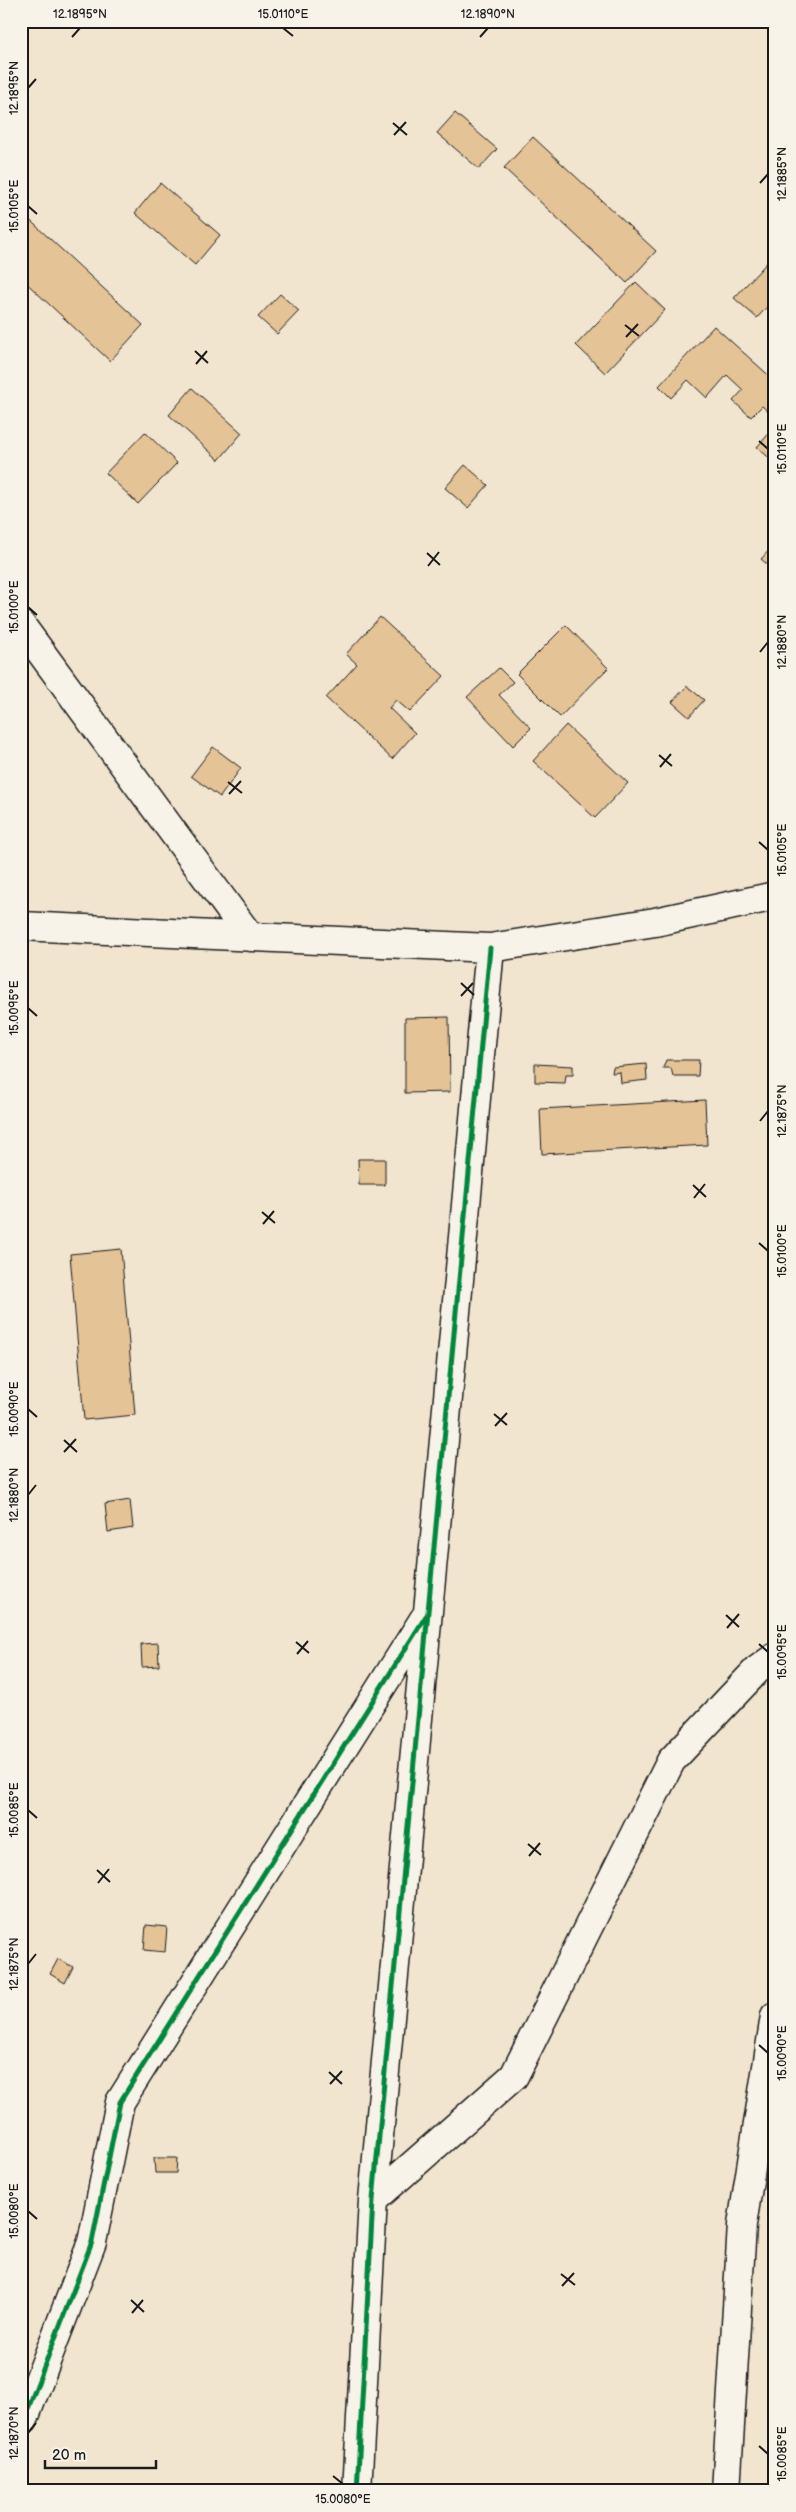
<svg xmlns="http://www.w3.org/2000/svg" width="796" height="2512" viewBox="0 0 796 2512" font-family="'Balsamiq Sans',sans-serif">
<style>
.building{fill:#e4c396;stroke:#1c1c1c}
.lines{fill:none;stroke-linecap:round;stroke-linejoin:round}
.street-casing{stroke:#1c1c1c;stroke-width:31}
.street{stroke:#f7f3e8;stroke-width:28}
.cycleway-casing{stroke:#f7f3e8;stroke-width:8}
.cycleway{stroke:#00873e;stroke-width:5}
.ticks{fill:none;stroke:#1c1c1c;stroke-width:2}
.neatline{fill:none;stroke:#1c1c1c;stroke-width:2}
.ticks-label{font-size:12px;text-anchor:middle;fill:#1c1c1c}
</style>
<rect width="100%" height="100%" fill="#f1e5cf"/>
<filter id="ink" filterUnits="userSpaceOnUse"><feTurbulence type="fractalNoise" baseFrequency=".02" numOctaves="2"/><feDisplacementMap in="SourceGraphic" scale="10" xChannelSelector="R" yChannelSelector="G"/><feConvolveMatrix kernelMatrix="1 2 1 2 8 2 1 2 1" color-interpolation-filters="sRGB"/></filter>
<g filter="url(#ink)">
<path class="building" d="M455,113L497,149L479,169L437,133Z
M533,137L656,251L627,283L504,168Z
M160,183L220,235L195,265L135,213Z
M21,212L143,325L110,361L21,278Z
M775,254V298L757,318L734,298Z
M636,282L665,310L605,373L576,345Z
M280,294L299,311L277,334L258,317Z
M714,326L775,381V418L762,406L751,417L733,401L743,390L727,375L707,398L688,380L671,398L659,386Z
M192,388L242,433L219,460L169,415Z
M775,427V463L757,447Z
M145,432L177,463L138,504L106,473Z
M465,465L488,485L468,508L445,488Z
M775,544V571L761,559Z
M380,617L444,676L410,712L396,700L389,708L415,733L392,759L326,698L357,664L346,654Z
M566,625L608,668L560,717L517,674Z
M499,668L513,682L499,695L531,728L513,746L467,697Z
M687,686L704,700L689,717L672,702Z
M566,725L628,783L595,818L533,761Z
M213,747L241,768L220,797L191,776Z
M449,1017L450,1092L405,1093V1018Z
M666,1060H699L698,1076H673L671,1068H663Z
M535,1064L573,1066V1075H566L565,1083L535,1082Z
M646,1064L647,1080L621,1083L620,1072L612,1073L613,1067Z
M705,1100L707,1145L542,1154L540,1109Z
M358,1159H385V1185H359Z
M121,1249L135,1415L84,1420L70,1254Z
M130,1500L133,1528L108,1532L105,1504Z
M158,1643L159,1666L142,1667L141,1644Z
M146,1925L167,1927L165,1952L144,1950Z
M58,1959L73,1967L65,1983L50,1974Z
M154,2158H177L176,2173H155Z"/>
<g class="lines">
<g class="street-casing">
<path id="street" d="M21,625L250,937
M21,926L490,948L655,922L775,896
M373,2200L514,2076L671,1761L757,1670L775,1657
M21,2421L24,2419L92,2242L120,2102L424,1619
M357,2491L373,2200L490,948
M726,2491L742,2225L775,2016"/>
</g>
<use href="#street" class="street"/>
<g class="cycleway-casing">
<path id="cycleway" d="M21,2421L24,2419L92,2242L120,2102L426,1616
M357,2491L373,2200L490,948"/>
</g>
<use href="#cycleway" class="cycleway"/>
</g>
</g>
<path class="ticks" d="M283,28L293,36M72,37L80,28M480,37L488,28M28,88L36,79M393,123L407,135M394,135L406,122M760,183L768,174M28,206L37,214M625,325L639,336M626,337L638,324M195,351L208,363M196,364L207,351M759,441L768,449M427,553L440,565M428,566L439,552M28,607L37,615M760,652L768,642M659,755L672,766M660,767L671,754M228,782L242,793M229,794L241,781M759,842L768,850M461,983L474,995M461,996L473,983M28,1008L37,1016M760,1121L768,1111M693,1185L706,1197M694,1198L705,1184M262,1212L275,1223M263,1224L274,1211M759,1243L768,1251M28,1409L37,1417M494,1414L507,1425M495,1426L507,1413M64,1440L77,1452M64,1452L76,1439M28,1495L36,1485M726,1615L739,1627M727,1628L739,1614M296,1642L309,1653M759,1644L768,1652M297,1654L308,1641M28,1810L37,1818M528,1844L541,1855M529,1856L540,1843M97,1870L110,1882M98,1883L109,1869M28,1964L36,1954M759,2045L768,2053M329,2072L342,2084M330,2084L342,2071M28,2211L37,2219M561,2274L575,2285M562,2286L574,2273M131,2300L144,2312M132,2313L143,2300M28,2433L36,2423M759,2446L768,2454M333,2476L343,2484"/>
<rect width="796" height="2512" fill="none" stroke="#f7f3e8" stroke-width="55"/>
<path d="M45 2460v8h111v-8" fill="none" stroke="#1c1c1c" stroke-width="2.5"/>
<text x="52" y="2460" font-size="15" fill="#1c1c1c" stroke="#f7f3e8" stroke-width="4" paint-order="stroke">20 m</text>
<rect x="28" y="28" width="740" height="2456" class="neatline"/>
<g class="ticks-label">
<text x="80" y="18">12.1895°N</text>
<text x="283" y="18">15.0110°E</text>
<text x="488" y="18">12.1890°N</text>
<text transform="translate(14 88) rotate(-90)" y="4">12.1895°N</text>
<text transform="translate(782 174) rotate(-90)" y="4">12.1885°N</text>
<text transform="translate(14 206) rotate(-90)" y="4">15.0105°E</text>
<text transform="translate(782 449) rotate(-90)" y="4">15.0110°E</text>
<text transform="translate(14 607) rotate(-90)" y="4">15.0100°E</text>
<text transform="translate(782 642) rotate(-90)" y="4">12.1880°N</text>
<text transform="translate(782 850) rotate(-90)" y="4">15.0105°E</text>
<text transform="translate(14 1008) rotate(-90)" y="4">15.0095°E</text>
<text transform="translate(782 1111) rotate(-90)" y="4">12.1875°N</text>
<text transform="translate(782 1251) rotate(-90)" y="4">15.0100°E</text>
<text transform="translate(14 1409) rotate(-90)" y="4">15.0090°E</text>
<text transform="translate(14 1495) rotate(-90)" y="4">12.1880°N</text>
<text transform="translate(782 1652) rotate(-90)" y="4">15.0095°E</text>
<text transform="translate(14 1810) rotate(-90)" y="4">15.0085°E</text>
<text transform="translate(14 1964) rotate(-90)" y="4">12.1875°N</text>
<text transform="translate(782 2053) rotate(-90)" y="4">15.0090°E</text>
<text transform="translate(14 2211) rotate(-90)" y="4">15.0080°E</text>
<text transform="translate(14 2433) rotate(-90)" y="4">12.1870°N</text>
<text transform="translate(782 2454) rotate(-90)" y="4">15.0085°E</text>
<text x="343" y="2503">15.0080°E</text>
</g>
</svg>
